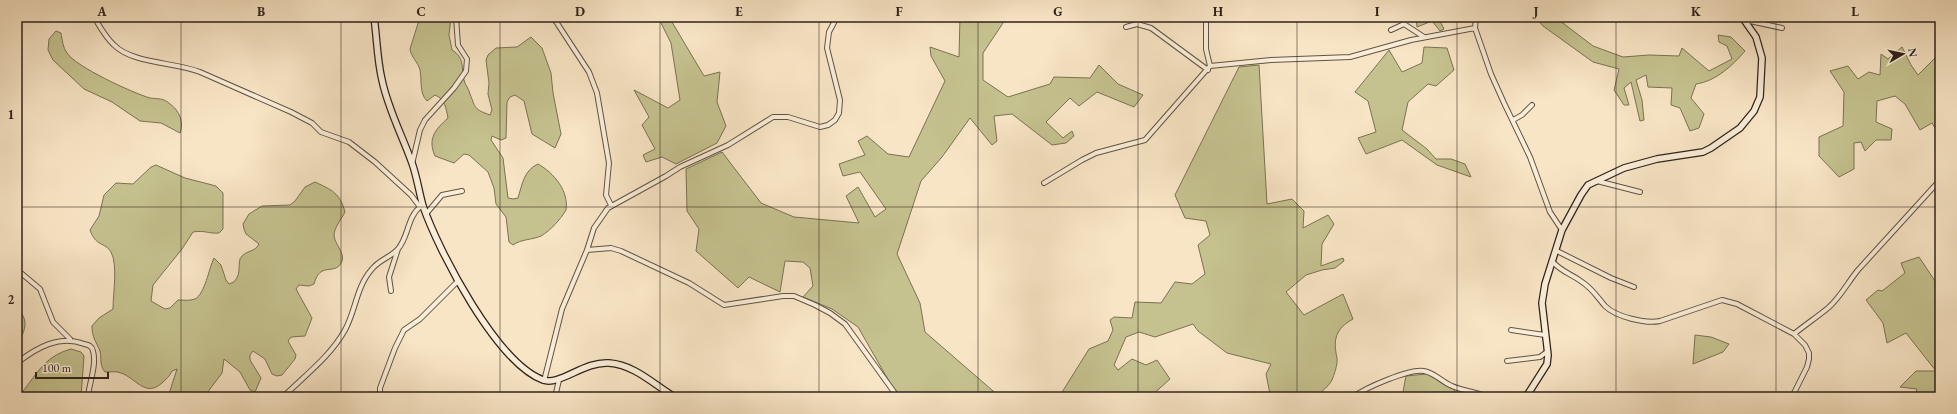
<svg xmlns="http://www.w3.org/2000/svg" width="1957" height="414" viewBox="0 0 1957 414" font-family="'EB Garamond',serif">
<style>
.green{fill:#c5c28f;stroke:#7a7255}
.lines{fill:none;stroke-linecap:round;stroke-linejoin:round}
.street-casing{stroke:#625346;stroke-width:6}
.secondary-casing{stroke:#30221b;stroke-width:8}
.street{stroke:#faeed9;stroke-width:4}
.secondary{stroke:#faeed9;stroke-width:5.5}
.grid{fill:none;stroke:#30221b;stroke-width:1;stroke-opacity:0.55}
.neatline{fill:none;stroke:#30221b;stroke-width:1.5}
.grid-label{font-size:13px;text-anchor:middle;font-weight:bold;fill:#30221b}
</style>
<rect width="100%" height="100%" fill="#f8e5c5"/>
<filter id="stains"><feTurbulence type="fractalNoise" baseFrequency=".005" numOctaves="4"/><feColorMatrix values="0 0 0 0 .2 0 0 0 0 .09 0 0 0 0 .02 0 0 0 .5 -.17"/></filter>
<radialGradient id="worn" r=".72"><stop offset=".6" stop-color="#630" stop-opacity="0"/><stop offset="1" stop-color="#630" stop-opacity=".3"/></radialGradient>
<path class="green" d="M420,17H451L449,35L452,50C465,58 461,67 464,80C465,85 469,89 470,94C476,109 474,109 490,115L492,110L488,94L489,83L486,60L488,55L496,48L517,47L531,37L542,48L551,73L553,93L561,134L555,148L532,134L524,101L515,95L510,97L507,102L506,138L501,140L492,136L491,140L503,158L508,198L513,199L518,198C522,185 524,170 538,164C554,173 569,191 566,210C560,220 551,230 541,236C532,240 521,239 513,245L509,242L506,217L496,204L494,188L488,172L469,155L464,154L454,163L435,156C427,138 436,129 448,118C446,108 445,99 435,95L427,101C419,93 422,80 420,70C418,62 411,57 410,49Z
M658,17H669L704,76L720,72L717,102L726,126L717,143L676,164L662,157L646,162L643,155L655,149L642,125L649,117L634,90L668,108L680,100L671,43Z
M960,17H1007L983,53V80L1008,97L1050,84L1054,77L1090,78L1099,65L1118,84L1143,95L1134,107L1097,92L1079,106L1070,98L1046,122L1063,138L1072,131L1074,136L1066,143L1052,145L1012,114L994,116L997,141L992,145L970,118L942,157L921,181L897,254L920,303L925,332L1000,397H898L858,327L832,309L803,297L813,286L810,268L803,262L785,261L780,292L749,277L738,288L696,251L699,229L687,211L686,169L722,152L761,203L794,217L859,223L846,196L858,187L875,217L886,209L860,172L843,176L839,164L865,155L858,141L867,136L888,154L909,157L945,81L931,56L930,47L959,57Z
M1416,17H1438L1444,29L1440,31L1432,21L1417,27Z
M1535,17H1555L1593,46L1623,57L1649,55L1679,56L1682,48L1709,71L1732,59L1727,46L1719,42L1718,35L1731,37L1745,51C1732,66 1716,81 1696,84L1691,98L1704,114L1699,128L1690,131L1680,108L1671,105L1672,88L1648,87L1646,75L1636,80L1642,100L1644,120L1640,121L1631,82L1624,88L1629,105H1624L1614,90L1619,69L1593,62L1543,26Z
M56,31L61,33C62,39 63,48 67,53C76,67 133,93 150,98C158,99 164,98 170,104C180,111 184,123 180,133L161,123L140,121L112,102L84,89L53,60L48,50L49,39Z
M1424,47L1447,48L1454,70L1436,86L1428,84L1408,102L1402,130L1427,149L1436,159H1451L1465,164L1471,177L1437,165L1402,140L1366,154L1358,138L1376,132L1368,101L1355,92L1389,50L1402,72L1422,63Z
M1902,47L1911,65L1918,75L1940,53L1939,135L1932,123L1920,130L1905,104L1895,96L1877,101L1876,122L1892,129L1891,140H1876L1865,151L1861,142L1854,143V169L1839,177L1819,156V137L1843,126L1844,92L1830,71L1848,66L1858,79L1869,72L1880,75L1881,54L1888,59Z
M1259,65L1267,204L1292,199L1304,211L1303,228L1328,215L1334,224L1322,244L1321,266L1343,258L1344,261L1335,268L1322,270L1306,275L1286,292L1304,315L1343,294L1353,319C1335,329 1333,340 1337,358C1338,364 1334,375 1332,380C1329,386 1321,392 1317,396L1282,397L1270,394L1266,374L1271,364L1227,353L1198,331L1193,324L1155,337L1139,332L1126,337L1114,365L1118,370L1132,359L1146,365L1157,360L1170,379L1150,397H1059L1089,349L1108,341L1113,330L1110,320L1114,317L1132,318L1135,302L1161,303L1175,282L1192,284L1205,274L1198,245L1210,235L1206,221L1185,218L1175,195L1239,67Z
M156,165L185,178L216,186L223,193V229L219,233C209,234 205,230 193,232L182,249L153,285L151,301L165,309L170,308L178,300C183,300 190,301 195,299C205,294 209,268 214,258L221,265L226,280L229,284L234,282C243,272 236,262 242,256C248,250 255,252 259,244L246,234L244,229L243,224L249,214L262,206L290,205L295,201L305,187L315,182C332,190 340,193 345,212C342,218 334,228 334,235C334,243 345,253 342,261C336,277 320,260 314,284L309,286L299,285L296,289L312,318L305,336L291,337L288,341L296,355L295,359L282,375L277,376L272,374L265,359L253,351L250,355V360L261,378L255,392L250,390L240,372L224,359L222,373L204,397H168L177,369L172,371C170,376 166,379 162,383C145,398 136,378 121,373C117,371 110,372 105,372C99,365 102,359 100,351C96,341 92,338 92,326L99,318L113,309C113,294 118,265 111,252C105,242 96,247 90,230L99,216L104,195L116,183L133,184L151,167Z
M1919,257L1935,281L1940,284V397H1915L1917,389L1900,387L1916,371H1936L1906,333L1887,343L1883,323L1866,300L1878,290L1882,291L1905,273L1901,263Z
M17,309C30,319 25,333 17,343Z
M1695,335L1711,337L1729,344L1723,352L1693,364Z
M71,349L81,352L84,356L81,397H18C36,377 42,357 71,349Z
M1427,374L1454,388L1456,397H1402L1406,376Z"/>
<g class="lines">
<g class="street-casing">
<path id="street" d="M94,17C100,27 105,37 114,45C133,64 175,62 200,72L291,112L312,123L321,132L349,142L375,162L411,195L420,207
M553,17L589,72L597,93L609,163L606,195L611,205
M1206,17V49L1210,66L1271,60L1350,57L1411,40L1475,28
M1402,17L1404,24
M1476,17L1475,28L1491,74L1504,103L1530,157L1550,212L1562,230
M1745,20L1782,28
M1126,27L1137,24L1151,28L1208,70
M1391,30L1404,24L1424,37
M1513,120L1522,115L1532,105
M412,164L420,130L425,120L454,88L466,71L467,59L458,45L456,17
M1597,181L1640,192
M1044,183L1082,160L1096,153L1145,140L1210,66
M426,214L442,195L462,191
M587,250L611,248L621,251L689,283L724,305L783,296H794L815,305L830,313L845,324L894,392
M1557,251L1611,278L1634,287
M1552,261C1561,272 1572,274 1582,282C1592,288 1598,298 1605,306C1616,317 1646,324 1660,321L1722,300L1737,304L1794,334L1805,345L1809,353V359L1807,367L1792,397
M17,274L21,273L40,289L53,322L70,339
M391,291L389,277L398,249
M1511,330L1545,335
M1794,334C1805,325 1817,317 1828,308C1840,298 1848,282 1858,270C1885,240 1913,210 1940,180
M1507,361L1540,357L1548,351
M17,363C36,348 60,334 84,344C89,345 92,346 93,351C97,365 89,383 88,397
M544,381L562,309L587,250L594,228L608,208L666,176L680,167L728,145L773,117H788L820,127L828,125L835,120L839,113L840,100L827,48L829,32L837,17
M283,397C304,376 330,357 345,330C356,310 356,287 372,269C379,260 391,257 398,249C409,236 407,217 421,206
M380,397V388L395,348L404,330L420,319L458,281
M555,397L559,380
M1353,397C1365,388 1410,368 1424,371C1435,373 1442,382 1452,386C1463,391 1475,391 1487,397"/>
</g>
<g class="secondary-casing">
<path id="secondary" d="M374,17C377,38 377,59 382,80C388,109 402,135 412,163C417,177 419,192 423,206C439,252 497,363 543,380C560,386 584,361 609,363C635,365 653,384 675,397
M1526,397L1547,364L1548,355L1542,303L1545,284L1562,230L1581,195L1588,185L1624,168L1657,159L1703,152L1711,148L1740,128L1754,111L1760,97L1762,58L1756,37L1742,17"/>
</g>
<use href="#street" class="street"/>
<use href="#secondary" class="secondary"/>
</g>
<path class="grid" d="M181,17V397M341,17V397M500,17V397M660,17V397M819,17V397M978,17V397M1138,17V397M1297,17V397M1457,17V397M1616,17V397M1776,17V397M17,207H1940"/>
<rect width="1957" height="414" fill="none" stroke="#f8e5c5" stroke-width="44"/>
<g transform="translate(1903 54) rotate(81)" stroke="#faeed9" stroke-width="3" paint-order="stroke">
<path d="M0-3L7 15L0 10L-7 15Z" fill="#30221b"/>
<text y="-6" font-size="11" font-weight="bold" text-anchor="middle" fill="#30221b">N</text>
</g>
<path d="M36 372v6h72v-6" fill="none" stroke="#30221b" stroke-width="2"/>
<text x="42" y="372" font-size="12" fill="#30221b" stroke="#faeed9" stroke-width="3" paint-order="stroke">100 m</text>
<rect x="22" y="22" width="1913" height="370" class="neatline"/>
<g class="grid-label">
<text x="102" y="16">A</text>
<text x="261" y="16">B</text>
<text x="421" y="16">C</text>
<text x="580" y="16">D</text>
<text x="739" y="16">E</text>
<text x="899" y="16">F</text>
<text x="1058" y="16">G</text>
<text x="1218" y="16">H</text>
<text x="1377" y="16">I</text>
<text x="1536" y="16">J</text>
<text x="1696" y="16">K</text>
<text x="1855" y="16">L</text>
<text x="11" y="119">1</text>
<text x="11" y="304">2</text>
</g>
<rect width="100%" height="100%" filter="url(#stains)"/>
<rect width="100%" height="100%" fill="url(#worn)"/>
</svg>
